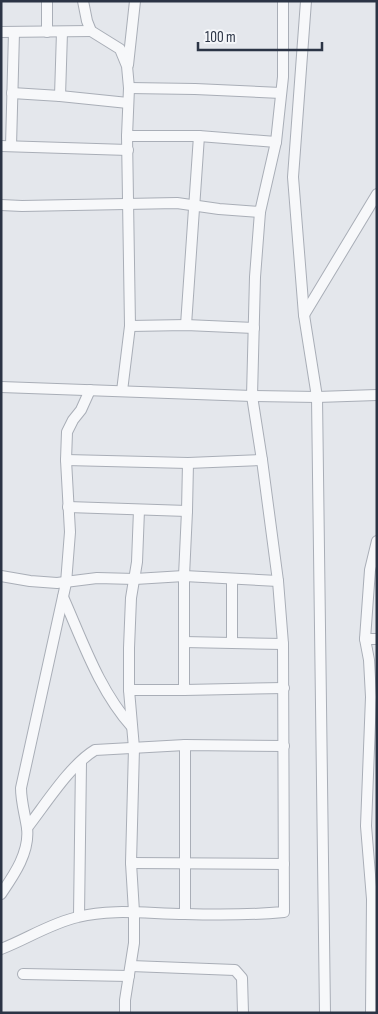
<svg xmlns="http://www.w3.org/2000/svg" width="378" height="1014" font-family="'Sofia Sans Condensed',sans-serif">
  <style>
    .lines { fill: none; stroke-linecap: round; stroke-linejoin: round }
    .minor-casing { stroke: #a9aeb7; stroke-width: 12 }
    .minor { stroke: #f7f8fa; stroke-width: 10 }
  </style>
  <rect width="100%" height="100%" fill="#e4e7ec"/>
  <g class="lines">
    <defs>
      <g id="minor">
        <polyline points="83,1 87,21 91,31 120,49 127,66 129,88 127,136 130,326 122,391"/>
        <polyline points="306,1 293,177 304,315 317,397 325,1013"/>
        <polyline points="1,32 91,31"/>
        <polyline points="47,32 47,1"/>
        <polyline points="128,65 135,1"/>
        <polyline points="129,88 195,89 281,93"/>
        <polyline points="12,93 60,96 128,103"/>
        <polyline points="60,96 62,32"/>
        <polyline points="127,136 199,136 276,142"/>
        <polyline points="1,146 128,150"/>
        <polyline points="11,146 14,32"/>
        <polyline points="1,205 22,206 177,203 219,209 260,212"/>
        <polyline points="304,315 377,194"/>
        <polyline points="186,325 199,136"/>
        <polyline points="130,326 186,325 254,328"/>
        <polyline points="1,387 252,396 317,397 377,395"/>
        <polyline points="66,460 188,463 262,460"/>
        <polyline points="68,507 187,511"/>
        <polyline points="1,576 30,581 57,583 97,578 135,579 184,576 278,581"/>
        <path d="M 63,597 C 83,642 99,690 132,727"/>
        <polyline points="365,639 377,639"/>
        <polyline points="184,642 283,644"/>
        <polyline points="232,642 232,579"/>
        <polyline points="129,690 184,690 284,688"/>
        <polyline points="184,690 184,576 187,511 188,463"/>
        <path d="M 27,828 C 45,805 70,765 95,750 L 185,745 L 284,746"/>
        <polyline points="131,863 284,864"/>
        <path d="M 1,894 C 14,875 30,852 27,828 C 25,814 21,802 21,788 L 66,583 L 70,532 L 66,460 L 67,432 L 73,420 L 81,410 L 90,390"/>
        <polyline points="185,914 185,745"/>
        <polyline points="79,916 81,762"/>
        <path d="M 1,949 C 27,939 51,923 78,917 C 113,908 150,914 185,914 C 218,915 251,915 284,912 L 283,644 L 278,581 L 262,460 L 252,396 L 255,277 L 260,212 L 276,142 L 279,114 L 283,77 L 283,1"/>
        <polyline points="131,966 235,970 242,978 243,1013"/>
        <polyline points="23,974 129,976"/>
        <polyline points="125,1013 125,1000 134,943 134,912 131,863 134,748 129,690 129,648 131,598 137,562 139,510"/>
        <polyline points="371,1013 372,899 366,826 371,697 369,660 365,639 370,570 377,541"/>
      </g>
    </defs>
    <!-- minor casing -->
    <use href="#minor" class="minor-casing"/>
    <!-- minor -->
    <use href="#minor" class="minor"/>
  </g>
  <!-- border -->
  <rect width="378" height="1014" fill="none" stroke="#2b3445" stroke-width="5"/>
  <!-- scale -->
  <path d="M198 42v8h124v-8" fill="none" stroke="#2b3445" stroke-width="2.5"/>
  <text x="205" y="42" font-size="15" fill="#2b3445" stroke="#f4f6f9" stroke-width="4" paint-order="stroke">100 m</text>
</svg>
